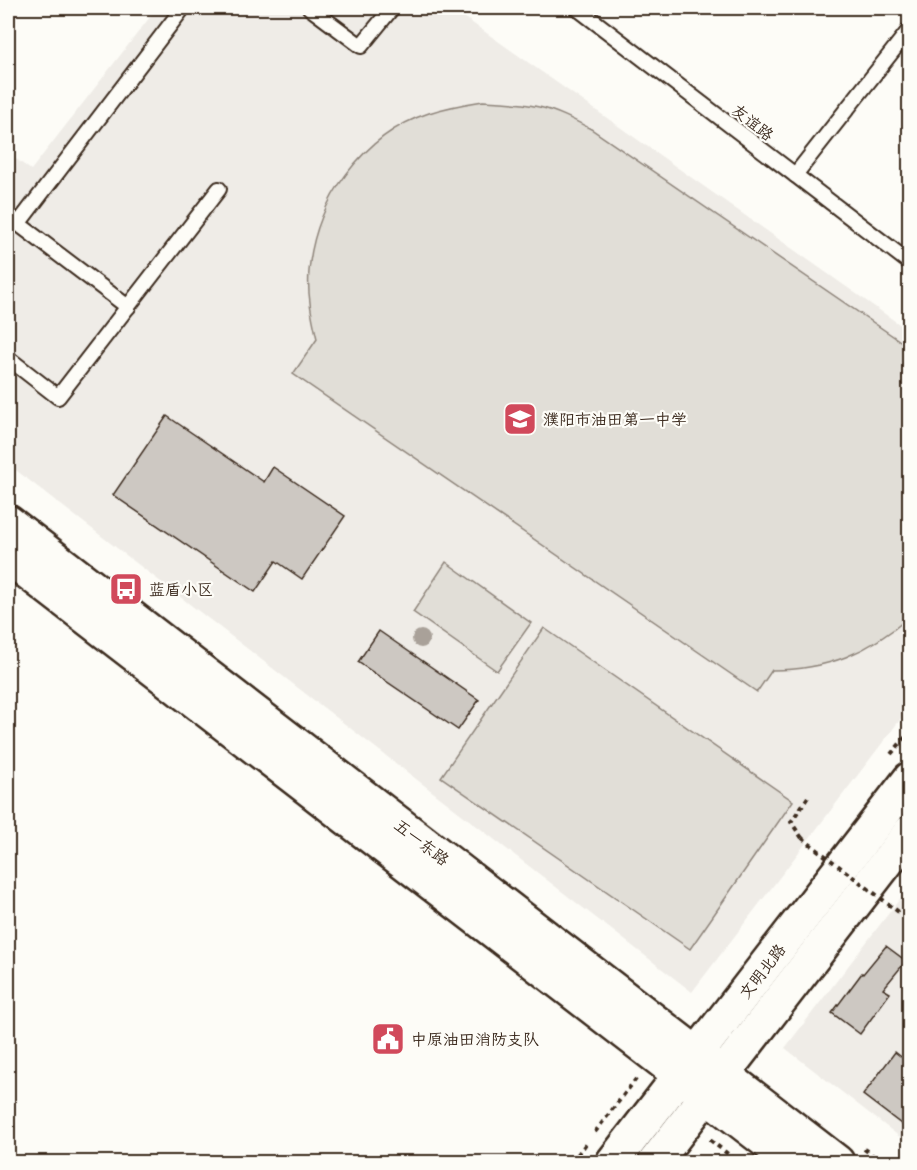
<svg xmlns="http://www.w3.org/2000/svg" width="917" height="1170" font-family="Delius,'LXGW WenKai TC',sans-serif">
  <style>
    .built { fill: #efece7 }
    .green { fill: #e1ded7; stroke: #8e847a; stroke-width: 1.5 }
    .building { fill: #cdc8c2; stroke: #3b2a1e; stroke-width: 1.5 }
    .lines { fill: none; stroke-linecap: round; stroke-linejoin: round }
    .service-casing { stroke: #3b2a1e; stroke-width: 18 }
    .tertiary-casing { stroke: #3b2a1e; stroke-width: 38 }
    .path { stroke: #3b2a1e; stroke-width: 4; stroke-dasharray: 4.5 4.5; stroke-linecap: butt }
    .service { stroke: #fdfcf7; stroke-width: 14 }
    .tertiary { stroke: #fdfcf7; stroke-width: 33 }
    .path-bridge { stroke: #3b2a1e; stroke-width: 4; stroke-dasharray: 4.5 4.5; stroke-linecap: butt }
    .tree { fill: #a9a199 }
    .labels { text-anchor: middle; dominant-baseline: central; stroke-width: 4.5; stroke-linejoin: round; paint-order: stroke }
    .street-label { font-size: 16px; fill: #3b2a1e; stroke: #fdfcf7 }
    .poi-label { font-size: 16px; fill: #3b2a1e; stroke: #fdfcf7; text-anchor: start }
  </style>
  <rect width="100%" height="100%" fill="#fdfcf7"/>
  <filter id="ink" filterUnits="userSpaceOnUse"><feTurbulence type="fractalNoise" baseFrequency=".0167" numOctaves="2"/><feDisplacementMap in="SourceGraphic" scale="12" xChannelSelector="R" yChannelSelector="G"/><feConvolveMatrix kernelMatrix="1 2 1 2 8 2 1 2 1" color-interpolation-filters="sRGB"/></filter>
  <g filter="url(#ink)">
    <!-- built -->
    <g class="built">
      <polygon points="157,8 451,8 909,331 909,708 692,992 8,464 8,153 31,170"/>
      <polygon points="909,887 909,1144 785,1048"/>
    </g>
    <!-- green -->
    <g class="green">
      <path d="M 483,101 C 501,102 520,102 539,107 C 557,111 574,120 591,129 L 906,345 L 909,349 L 909,617 C 868,653 827,670 772,670 L 757,692 L 293,374 L 317,339 C 312,317 307,295 309,271 C 315,202 362,135 429,113 C 447,107 464,104 483,101 Z"/>
      <polygon points="446,562 531,623 497,671 413,612"/>
      <polygon points="544,628 793,801 690,949 441,777"/>
    </g>
    <!-- building -->
    <g class="building">
      <polygon points="167,416 264,482 273,467 345,516 302,579 276,561 255,592 113,495"/>
      <polygon points="379,631 479,700 458,730 358,662"/>
      <polygon points="886,946 906,961 883,989 890,993 860,1034 832,1013 862,973 863,974"/>
      <polygon points="895,1052 909,1063 909,1130 863,1095"/>
    </g>
    <g class="lines">
      <defs>
        <g id="service">
          <polyline points="310,8 361,46 392,8"/>
          <polyline points="577,8 910,263"/>
          <polyline points="795,175 910,29"/>
          <polyline points="8,216 128,307"/>
          <polyline points="18,224 183,8"/>
          <polyline points="8,358 58,397 219,189"/>
        </g>
        <g id="tertiary">
          <polyline points="8,522 837,1162"/>
          <polyline points="8,557 793,1162"/>
          <polyline points="613,1162 910,779"/>
          <polyline points="655,1162 910,832"/>
        </g>
      </defs>
      <!-- service casing -->
      <use href="#service" class="service-casing"/>
      <!-- tertiary casing -->
      <use href="#tertiary" class="tertiary-casing"/>
      <!-- path -->
      <g class="path">
        <polyline points="891,754 910,732"/>
        <polyline points="802,838 791,822 810,794"/>
        <polyline points="904,916 910,919"/>
        <polyline points="595,1132 636,1079"/>
        <polyline points="710,1140 738,1162"/>
        <polyline points="864,1149 882,1162"/>
        <polyline points="572,1162 588,1141"/>
      </g>
      <!-- service -->
      <use href="#service" class="service"/>
      <!-- tertiary -->
      <use href="#tertiary" class="tertiary"/>
      <!-- path-bridge -->
      <polyline class="path-bridge" points="802,838 904,916"/>
    </g>
    <!-- trees -->
    <circle class="tree" cx="421" cy="639" r="9"/>
  </g>
  <!-- icons -->
  <defs>
    <symbol id="school-square" viewBox="-11 -11 22 22"><rect x="-9" y="-9" width="18" height="18" rx="4" fill="#d1495b" stroke="#fdfcf7"/><path d="M0-5L7-2L0 1L-7-2ZM-4 1L0 2.5L4 1V4Q0 6-4 4Z" fill="#fff"/></symbol>
    <symbol id="bus-square" viewBox="-11 -11 22 22"><rect x="-9" y="-9" width="18" height="18" rx="4" fill="#d1495b" stroke="#fdfcf7"/><path d="M-5-6H5V4H4V6H2V4H-2V6H-4V4H-5ZM-3.5-4V0h7V-4ZM-3.5 1.2v1.5H-2V1.2ZM2 1.2v1.5H3.5V1.2Z" fill="#fff"/></symbol>
    <symbol id="civic-square" viewBox="-11 -11 22 22"><rect x="-9" y="-9" width="18" height="18" rx="4" fill="#d1495b" stroke="#fdfcf7"/><path d="M-.6-6.5H3V-4.5H.6V-3L4-1V1h2V6H-6V1h2V-1L-.6-3ZM-1.2 2.5V6h2.4V2.5Z" fill="#fff"/></symbol>
  </defs>
  <g fill-rule="evenodd">
    <use href="#school-square" x="501" y="400" width="38" height="38"/>
    <use href="#bus-square" x="107" y="570" width="38" height="38"/>
    <use href="#civic-square" x="369" y="1020" width="38" height="38"/>
  </g>
  <g class="labels">
    <!-- street labels -->
    <g class="street-label">
      <text transform="translate(753 122) rotate(38)">友谊路</text>
      <text transform="translate(422 842) rotate(38)">五一东路</text>
      <text transform="translate(762 971) rotate(-52)">文明北路</text>
    </g>
    <!-- poi labels -->
    <g class="poi-label">
      <text x="543" y="419">濮阳市油田第一中学</text>
      <text x="149" y="589">蓝盾小区</text>
      <text x="411" y="1039">中原油田消防支队</text>
    </g>
  </g>
  <!-- margin -->
  <rect width="917" height="1170" fill="none" stroke="#fdfcf7" stroke-width="30"/>
  <rect x="15" y="15" width="887" height="1140" fill="none" stroke="#3b2a1e" stroke-width="2" filter="url(#ink)"/>
</svg>
